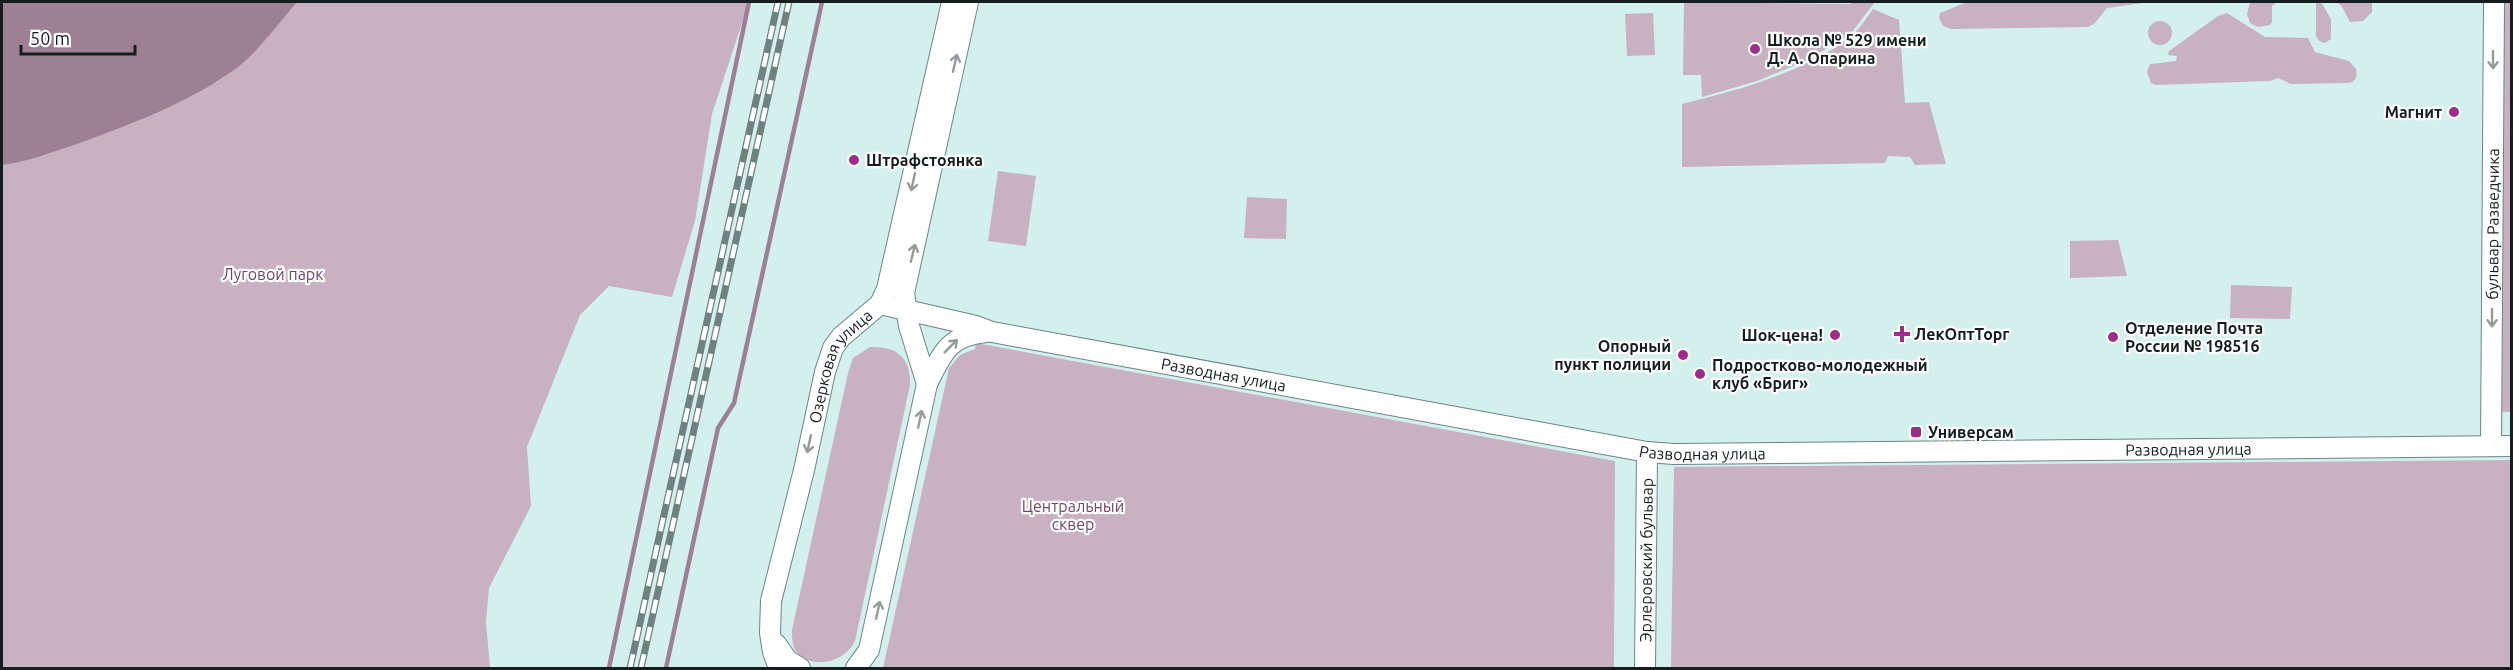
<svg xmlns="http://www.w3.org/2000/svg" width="2513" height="670" font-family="Ubuntu,sans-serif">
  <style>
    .green { fill: #c8b1c1 }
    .water { fill: #9e8095 }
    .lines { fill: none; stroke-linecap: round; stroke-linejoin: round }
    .stream { stroke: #9e8095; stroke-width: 4.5 }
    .minor-casing { stroke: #6c8584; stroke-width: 22 }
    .minor { stroke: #fff; stroke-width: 20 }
    .rail-casing { stroke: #6f8280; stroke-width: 7 }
    .rail { stroke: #fff; stroke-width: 4.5; stroke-dasharray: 14; stroke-linecap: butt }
    .oneway { stroke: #959a9a }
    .poi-dot { fill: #9f2c88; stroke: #fff; stroke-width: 2 }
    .labels { text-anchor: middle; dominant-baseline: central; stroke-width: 4.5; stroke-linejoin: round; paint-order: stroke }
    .poi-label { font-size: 16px; font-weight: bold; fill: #141e1e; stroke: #fff; text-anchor: start }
    .street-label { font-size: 16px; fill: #141e1e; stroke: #fff }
    .park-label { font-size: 16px; fill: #724667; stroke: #fff }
  </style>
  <rect width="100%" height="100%" fill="#d4f0ed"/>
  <!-- green -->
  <g class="green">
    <polygon points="2,2 749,2 712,114 695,221 672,297 609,286 580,315 527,447 531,506 489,588 486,622 490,668 2,668"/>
    <polygon points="1684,2 1850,4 1851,2 1875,2 1849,36 1805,61 1757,81 1702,97 1701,75 1683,75"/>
    <polygon points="1967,2 2150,2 2107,8 2095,23 2088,27 1951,29 1943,26 1939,18 1940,13"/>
    <polygon points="2250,2 2277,2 2272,6 2272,22 2270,25 2258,27 2250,23 2247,14"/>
    <polygon points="2316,2 2321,2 2331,19 2331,39 2325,43 2319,41 2316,36"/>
    <polygon points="2335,2 2372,2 2372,12 2363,21 2350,22 2341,5"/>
    <polygon points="2502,2 2511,2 2512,412 2499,412"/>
    <path d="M 1873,9 L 1899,20 L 1905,103 L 1929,102 L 1946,164 L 1915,165 L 1910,157 L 1888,156 L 1885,163 L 1682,167 L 1682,104 C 1737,91 1804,72 1849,38 C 1859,31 1866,18 1873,9 Z"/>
    <polygon points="1653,13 1655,55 1627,56 1625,14"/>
    <path d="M 2227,13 L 2265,37 L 2308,38 L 2315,52 L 2349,61 L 2356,69 C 2358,77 2355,83 2347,83 L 2291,84 L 2278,78 L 2270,81 L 2156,85 L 2151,83 L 2147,72 L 2150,64 L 2176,61 L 2177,56 L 2168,55 L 2169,51 L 2218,16 Z"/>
    <circle cx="2160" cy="33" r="12"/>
    <polygon points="998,171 1036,176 1026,246 988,241"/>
    <polygon points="1247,197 1287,199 1286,239 1244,238"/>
    <polygon points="2118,240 2127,276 2070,278 2070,241"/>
    <polygon points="2231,285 2292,287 2290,319 2230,318"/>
    <polygon points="976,343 1615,461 1614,668 883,668 949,368 960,355 975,349"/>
    <path d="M 870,347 C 897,346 911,358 910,385 L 855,641 C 845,662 814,670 797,653 C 792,647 792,637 792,630 L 848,373 L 853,358 Z"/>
    <polygon points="2511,460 2511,668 1671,668 1674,467"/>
  </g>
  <!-- water -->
  <path class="water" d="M 2,2 L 297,2 C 277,25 257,54 231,72 C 185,104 129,125 77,144 C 52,152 27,162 2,165 Z"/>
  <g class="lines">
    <!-- stream -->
    <g class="stream">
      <polyline points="609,668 749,2"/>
      <polyline points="666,668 718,428 734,403 822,2"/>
    </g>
    <defs>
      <g id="minor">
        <path id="s1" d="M 880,304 L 976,326 L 992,332 L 1647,452 L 1674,454 L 2512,446"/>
        <polyline points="927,384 909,326 904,293 968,2"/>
        <path id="s2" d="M 2491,446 L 2494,2"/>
        <polyline points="776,644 788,661 800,668"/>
        <path id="s3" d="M 779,668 L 773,652 L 770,633 L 771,601 L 804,470 L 825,372 L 833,348 L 841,337 L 880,304 L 887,289 L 952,2"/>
        <path d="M 856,668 L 869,650 L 927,384 C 943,352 948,336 986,332"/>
        <path id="s4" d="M 1645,668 L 1647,452"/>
      </g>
    </defs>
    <!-- minor casing -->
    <use href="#minor" class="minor-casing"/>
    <!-- minor -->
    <use href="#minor" class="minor"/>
    <defs>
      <g id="rail">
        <polyline points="630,668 778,2"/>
        <polyline points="641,668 789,2"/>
      </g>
    </defs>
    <!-- rail casing -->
    <use href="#rail" class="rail-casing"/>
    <!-- rail -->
    <use href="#rail" class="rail"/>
  </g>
  <!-- one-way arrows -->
  <defs><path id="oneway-shaft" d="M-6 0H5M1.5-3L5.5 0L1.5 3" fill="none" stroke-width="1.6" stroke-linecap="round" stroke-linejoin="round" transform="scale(1.5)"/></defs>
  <g class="oneway">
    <use href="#oneway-shaft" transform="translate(2493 60) rotate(90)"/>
    <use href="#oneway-shaft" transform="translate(955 63) rotate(-77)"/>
    <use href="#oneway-shaft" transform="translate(913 182) rotate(102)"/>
    <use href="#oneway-shaft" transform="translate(913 253) rotate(-76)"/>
    <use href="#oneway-shaft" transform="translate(2492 318) rotate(90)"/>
    <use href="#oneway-shaft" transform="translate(951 346) rotate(-45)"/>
    <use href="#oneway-shaft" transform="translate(920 419) rotate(-78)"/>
    <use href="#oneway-shaft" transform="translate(809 444) rotate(102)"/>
    <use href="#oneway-shaft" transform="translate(878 610) rotate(-78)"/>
  </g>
  <!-- markers -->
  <g class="poi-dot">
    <circle cx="1755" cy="49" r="6"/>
    <circle cx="2454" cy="112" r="6"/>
    <circle cx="854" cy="160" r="6"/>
    <path d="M1899 325h6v6h6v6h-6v6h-6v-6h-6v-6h6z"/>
    <circle cx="1835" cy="335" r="6"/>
    <circle cx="2113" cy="337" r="6"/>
    <circle cx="1683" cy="355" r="6"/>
    <circle cx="1700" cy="374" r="6"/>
    <rect x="1910" y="426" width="12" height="12" rx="3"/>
  </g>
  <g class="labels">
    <!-- poi labels -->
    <g class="poi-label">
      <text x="1767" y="40">Школа № 529 имени<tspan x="1767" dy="18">Д. А. Опарина</tspan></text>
      <text x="2442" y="112" text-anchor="end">Магнит</text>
      <text x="866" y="160">Штрафстоянка</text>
      <text x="2125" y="328">Отделение Почта<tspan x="2125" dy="18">России № 198516</tspan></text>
      <text x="1914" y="334">ЛекОптТорг</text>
      <text x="1823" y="335" text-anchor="end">Шок-цена!</text>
      <text x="1671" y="346" text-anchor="end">Опорный<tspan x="1671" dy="18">пункт полиции</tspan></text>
      <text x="1712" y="365">Подростково-молодежный<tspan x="1712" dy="18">клуб «Бриг»</tspan></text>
      <text x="1928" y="432">Универсам</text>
    </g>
    <!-- street labels -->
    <g class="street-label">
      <text stroke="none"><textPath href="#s2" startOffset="222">бульвар Разведчика</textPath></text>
      <text stroke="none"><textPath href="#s3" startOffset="316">Озерковая улица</textPath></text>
      <text stroke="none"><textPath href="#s1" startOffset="351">Разводная улица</textPath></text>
      <text stroke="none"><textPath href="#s1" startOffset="1323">Разводная улица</textPath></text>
      <text stroke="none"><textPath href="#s1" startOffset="837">Разводная улица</textPath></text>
      <text stroke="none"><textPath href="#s4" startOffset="108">Эрлеровский бульвар</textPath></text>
    </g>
    <!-- park labels -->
    <g class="park-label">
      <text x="273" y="274">Луговой парк</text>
      <text x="1073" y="506">Центральный<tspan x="1073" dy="18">сквер</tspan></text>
    </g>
  </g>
  <!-- border -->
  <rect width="2513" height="670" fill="none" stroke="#141e1e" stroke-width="6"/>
  <!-- scale -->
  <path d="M21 45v9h114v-9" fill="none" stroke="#141e1e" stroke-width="3"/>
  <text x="30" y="45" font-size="18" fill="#141e1e" stroke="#ffffff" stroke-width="4.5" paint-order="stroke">50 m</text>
</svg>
